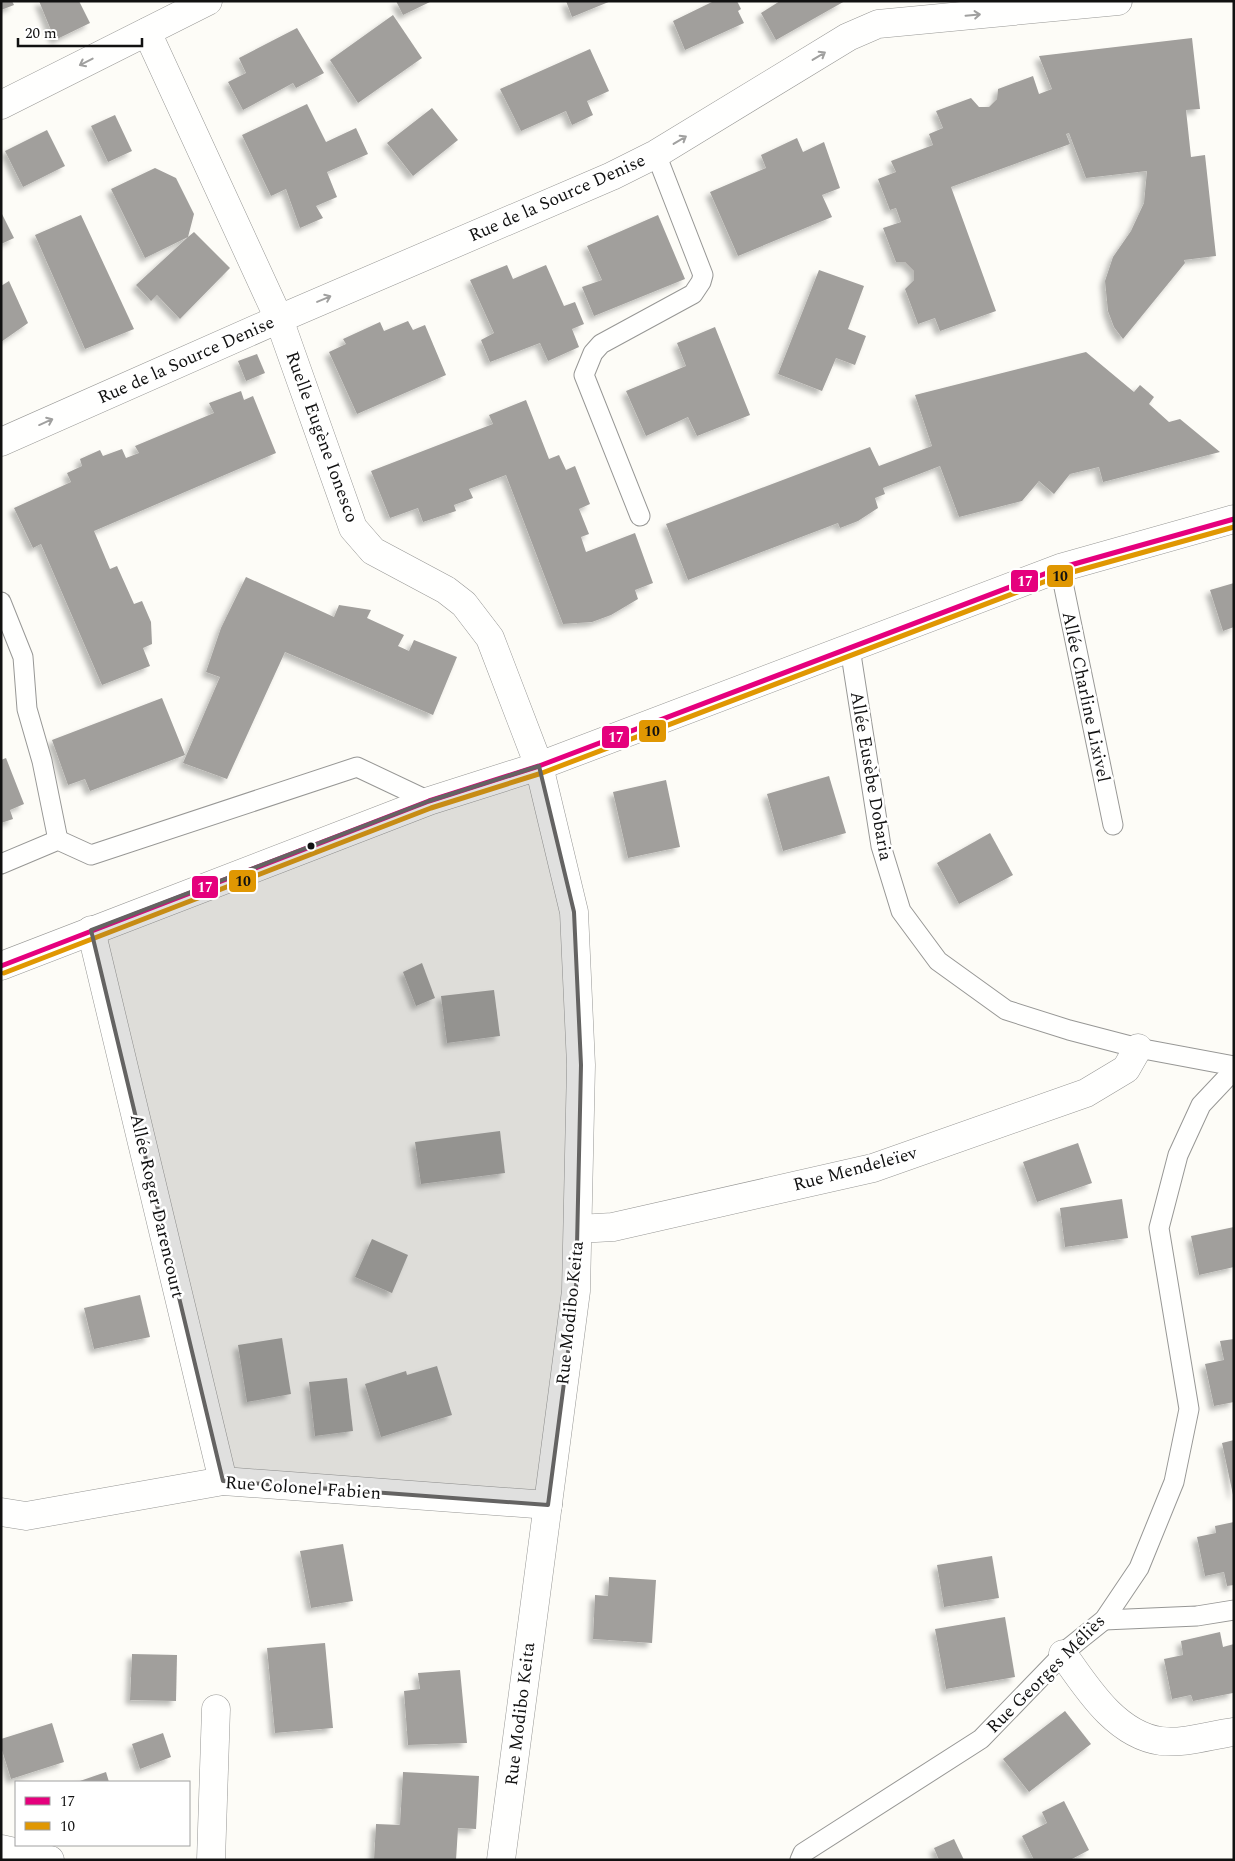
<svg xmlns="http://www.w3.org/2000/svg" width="1235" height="1861" font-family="Spectral,serif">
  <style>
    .building { fill: #a19f9c; filter: url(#shadow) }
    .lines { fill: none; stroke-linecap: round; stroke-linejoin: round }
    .service-casing { stroke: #979795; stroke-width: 21 }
    .minor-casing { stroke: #979795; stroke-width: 29 }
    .tertiary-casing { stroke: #979795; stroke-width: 29 }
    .service { stroke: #fffffe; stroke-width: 19 }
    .minor { stroke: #fffffe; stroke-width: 28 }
    .tertiary { stroke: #fffffe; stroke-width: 28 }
    .bus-1-casing { stroke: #fff; stroke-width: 9 }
    .bus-2-casing { stroke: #fff; stroke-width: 9 }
    .bus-1 { stroke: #e5007d; stroke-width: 5 }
    .bus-2 { stroke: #e09702; stroke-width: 5 }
    .oneway { stroke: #a0a09f }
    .marked { fill: #646362; fill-opacity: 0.2; stroke: #646362; stroke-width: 4; stroke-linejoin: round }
    .bus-dot { fill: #111; stroke: #fff; stroke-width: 2 }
    .labels { text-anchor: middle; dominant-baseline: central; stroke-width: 5; stroke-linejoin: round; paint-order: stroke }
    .street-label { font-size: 18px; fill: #111; stroke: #fff }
    .line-badge { stroke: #fff; stroke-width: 2 }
    .badge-label { font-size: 14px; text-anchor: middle; font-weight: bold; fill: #fff }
    .pale-badge-label { font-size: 14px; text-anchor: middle; font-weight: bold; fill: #111 }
  </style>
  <defs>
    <filter id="shadow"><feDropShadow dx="-4.5" dy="4.5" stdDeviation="2.5" flood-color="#0004"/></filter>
  </defs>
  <rect width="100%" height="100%" fill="#fdfcf7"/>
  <!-- building -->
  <g class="building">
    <polygon points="1,1 12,1 14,5 1,10"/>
    <polygon points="39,1 79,1 90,23 55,40"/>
    <polygon points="396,1 432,1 403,15"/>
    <polygon points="566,1 611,1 572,17"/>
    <polygon points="714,1 737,1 741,9 738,11 744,23 685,50 673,21"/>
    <polygon points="780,1 845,1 776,40 761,13"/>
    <polygon points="393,15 422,58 358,103 330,60"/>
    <polygon points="297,28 324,73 296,88 293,83 243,110 228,82 246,73 239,58"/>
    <polygon points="1192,38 1200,109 1186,110 1191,157 1205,155 1216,256 1184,260 1185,263 1123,339 1114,327 1108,311 1105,281 1113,257 1131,231 1144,203 1147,171 1086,178 1069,133 1066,134 1070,144 951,187 996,311 940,331 935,318 918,324 905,289 914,280 914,271 905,262 896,262 883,228 901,222 896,208 890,210 878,179 896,172 891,161 933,145 929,134 943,128 936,111 971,98 979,107 989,107 997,99 998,89 1033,76 1039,94 1052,89 1039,56"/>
    <polygon points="590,49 609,91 587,101 593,115 572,125 566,111 521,131 500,89"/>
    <polygon points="307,104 326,142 356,128 368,154 327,172 337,197 316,206 323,218 300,228 286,189 271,196 242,135"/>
    <polygon points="432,108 458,140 413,176 387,143"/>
    <polygon points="115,115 132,151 108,162 91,126"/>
    <polygon points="47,130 65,166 23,187 5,151"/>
    <polygon points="797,138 803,152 824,142 840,188 822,195 832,217 738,256 710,192 766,168 761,155"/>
    <polygon points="155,168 176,178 194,214 188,237 194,232 230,268 180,319 157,295 151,301 136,285 188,237 145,258 111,189"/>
    <polygon points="1,212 14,238 1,244"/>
    <polygon points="81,215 134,329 85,349 35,235"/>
    <polygon points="658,215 685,279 594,316 582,287 602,280 587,246"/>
    <polygon points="507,265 513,279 546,265 564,306 575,302 584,324 572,329 579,347 548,361 540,343 490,362 481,340 494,333 470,280"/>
    <polygon points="819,270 864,286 848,329 866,336 855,365 836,358 822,391 778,374"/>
    <polygon points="9,281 28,323 1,342 1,286"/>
    <polygon points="408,321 413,330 425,325 446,375 357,414 329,352 346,344 343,339 380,322 384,331"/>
    <polygon points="715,327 750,415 697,436 688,417 646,436 626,391 686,366 677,343"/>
    <polygon points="1086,352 1134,392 1140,385 1154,397 1149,404 1169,422 1180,419 1220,452 1103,482 1099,467 1070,474 1054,494 1039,481 1022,501 959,517 940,466 883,488 885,494 875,498 878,508 858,521 840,528 838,523 688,580 666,524 870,447 879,466 932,446 915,395"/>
    <polygon points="257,354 265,373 246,381 238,361"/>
    <polygon points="241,391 244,400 253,396 276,453 94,531 110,569 117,566 134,604 142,601 151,622 152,644 143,648 150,666 102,685 41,544 33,548 14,508 71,482 67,473 82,466 80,459 100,450 103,456 122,449 126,458 139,453 135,446 214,413 209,403"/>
    <polygon points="526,400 549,459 559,455 566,470 575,466 590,504 579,509 589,534 581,537 586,552 635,533 653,583 635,590 638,599 611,615 592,622 563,624 506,475 469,489 473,498 454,505 456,511 423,522 418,508 390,518 371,471 493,424 489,415"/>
    <polygon points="246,577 334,617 339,605 371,610 367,618 404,635 398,646 409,651 414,640 457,657 433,715 285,652 227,779 183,763 220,677 206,672 221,628"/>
    <polygon points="1234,583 1234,627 1223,631 1210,590"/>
    <polygon points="162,698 185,755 90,791 85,779 68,785 52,740"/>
    <polygon points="6,758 24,804 10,810 13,819 1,823 1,760"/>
    <polygon points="829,776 846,833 783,851 767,794"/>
    <polygon points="666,780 680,847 628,858 613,792"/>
    <polygon points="990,833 1013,875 959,904 937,863"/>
    <polygon points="422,963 435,998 416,1006 403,972"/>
    <polygon points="494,990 500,1036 447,1043 441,996"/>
    <polygon points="500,1131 505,1173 421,1184 415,1142"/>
    <polygon points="1078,1143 1092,1183 1037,1202 1023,1162"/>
    <polygon points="1122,1199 1128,1238 1065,1247 1060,1208"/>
    <polygon points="1234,1227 1234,1267 1199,1275 1191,1236"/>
    <polygon points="372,1239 408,1255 392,1293 355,1277"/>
    <polygon points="140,1295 150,1337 94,1349 84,1308"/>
    <polygon points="282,1338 291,1394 247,1402 238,1345"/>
    <polygon points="1234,1339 1234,1402 1214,1406 1205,1364 1224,1360 1220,1341"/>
    <polygon points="437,1366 452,1415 381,1437 365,1384 406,1371 407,1375"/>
    <polygon points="347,1378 353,1431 315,1436 309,1382"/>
    <polygon points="1234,1440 1234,1495 1233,1495 1222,1443"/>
    <polygon points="1234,1522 1234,1585 1227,1586 1224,1572 1205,1576 1197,1537 1216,1533 1215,1526"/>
    <polygon points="343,1544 353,1601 311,1608 300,1551"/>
    <polygon points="992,1556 999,1598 944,1607 937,1565"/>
    <polygon points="609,1577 656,1580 652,1643 593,1639 595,1595 608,1596"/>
    <polygon points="1005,1617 1015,1677 946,1689 935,1629"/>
    <polygon points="1220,1632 1223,1647 1234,1644 1233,1693 1193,1701 1191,1695 1172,1699 1164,1659 1183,1655 1181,1641"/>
    <polygon points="325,1643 333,1728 275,1733 267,1648"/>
    <polygon points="132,1654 177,1655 176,1701 130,1700"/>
    <polygon points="460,1670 467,1743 408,1745 404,1691 420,1689 418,1673"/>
    <polygon points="1065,1711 1091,1744 1029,1792 1003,1759"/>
    <polygon points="52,1723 64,1762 11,1779 1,1747 1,1739"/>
    <polygon points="163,1733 171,1757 140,1769 132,1744"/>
    <polygon points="106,1772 109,1782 77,1782"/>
    <polygon points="403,1772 479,1776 476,1829 458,1828 456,1860 374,1860 376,1824 400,1825"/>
    <polygon points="1064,1801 1089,1850 1070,1860 1034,1860 1022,1836 1047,1823 1042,1812"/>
    <polygon points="954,1839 964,1860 939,1860 934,1848"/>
  </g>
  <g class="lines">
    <defs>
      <g id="service">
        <polyline points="640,516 584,375 593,353 601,344 693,294 701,282 703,275 656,154"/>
        <polyline points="1060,568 1113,825"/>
        <polyline points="1,602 23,657 27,709 42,761 58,840"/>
        <polyline points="850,648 881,846 901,911 938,961 1006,1010 1069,1030 1138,1048 1234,1066"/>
        <polyline points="1,864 58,840 91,855 357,767 429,801"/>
        <polyline points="1104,1620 1197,1616 1234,1610"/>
        <polyline points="800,1860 803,1853 981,1739 1069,1648 1104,1620 1139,1568 1174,1482 1189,1409 1159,1228 1178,1155 1201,1105 1234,1070"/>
      </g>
      <g id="minor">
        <polyline points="147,32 279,319 353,528 373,551 446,590 464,604 490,638 539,766 574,912 581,1065 576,1291 501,1860"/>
        <polyline points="1,105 208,1"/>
        <polyline points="1,442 279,319 612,176 656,154 848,37 878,24 1118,1"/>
        <polyline points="91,930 223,1481"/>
        <polyline points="578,1229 613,1227 873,1168 1086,1093 1126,1069 1138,1048"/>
        <polyline points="1,1512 26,1516 223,1481 548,1505"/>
        <path d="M 1063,1654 C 1087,1688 1116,1735 1161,1741 C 1184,1744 1211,1735 1234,1732"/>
        <polyline points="211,1860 216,1709"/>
      </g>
      <g id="tertiary">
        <polyline points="1,966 429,801 539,766 1060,568 1234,519"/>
        <polyline points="1,1849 50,1860"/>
      </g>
    </defs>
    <!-- service casing -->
    <use href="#service" class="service-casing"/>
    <!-- minor casing -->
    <use href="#minor" class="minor-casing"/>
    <!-- tertiary casing -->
    <use href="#tertiary" class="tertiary-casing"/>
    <!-- service -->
    <use href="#service" class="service"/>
    <!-- minor -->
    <use href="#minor" class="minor"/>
    <!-- tertiary -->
    <use href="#tertiary" class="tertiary"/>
    <defs>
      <polyline id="bus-1" points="1,966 429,801 539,766 1060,568 1234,519"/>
      <polyline id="bus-2" points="4,973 431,808 542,773 1062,575 1234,527"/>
    </defs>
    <!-- bus-1 casing -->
    <use href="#bus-1" class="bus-1-casing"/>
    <!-- bus-2 casing -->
    <use href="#bus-2" class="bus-2-casing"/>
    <!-- bus-1 -->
    <use href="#bus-1" class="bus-1"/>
    <!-- bus-2 -->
    <use href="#bus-2" class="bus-2"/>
  </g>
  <!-- one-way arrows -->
  <defs><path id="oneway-shaft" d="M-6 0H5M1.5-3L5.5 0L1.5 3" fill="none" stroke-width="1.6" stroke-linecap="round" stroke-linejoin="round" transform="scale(1.25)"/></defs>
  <g class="oneway">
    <use href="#oneway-shaft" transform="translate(973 15) rotate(-5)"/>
    <use href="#oneway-shaft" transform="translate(819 56) rotate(-31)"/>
    <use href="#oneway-shaft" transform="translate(86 62) rotate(153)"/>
    <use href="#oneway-shaft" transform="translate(680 140) rotate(-31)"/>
    <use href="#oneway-shaft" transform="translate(324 299) rotate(-23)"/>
    <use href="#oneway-shaft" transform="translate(46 422) rotate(-24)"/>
  </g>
  <!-- marked area -->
  <path class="marked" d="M 539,766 L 574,912 L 581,1065 L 576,1291 L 548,1505 L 223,1481 L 91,930 L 429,801 Z"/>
  <!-- markers -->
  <circle class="bus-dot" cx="311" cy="846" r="4.5"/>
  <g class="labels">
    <!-- street labels -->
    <g class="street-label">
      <text transform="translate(557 198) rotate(-24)">Rue de la Source Denise</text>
      <text transform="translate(186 360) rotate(-24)">Rue de la Source Denise</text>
      <text transform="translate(322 437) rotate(70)">Ruelle Eugène Ionesco</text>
      <text transform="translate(1086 697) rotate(78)">Allée Charline Lixivel</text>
      <text transform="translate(871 776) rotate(80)">Allée Eusèbe Dobaria</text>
      <text transform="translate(855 1169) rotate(-15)">Rue Mendeleïev</text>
      <text transform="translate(157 1206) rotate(77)">Allée Roger Darencourt</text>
      <text transform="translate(570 1313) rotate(-84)">Rue Modibo Keita</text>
      <text transform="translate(303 1488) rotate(4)">Rue Colonel Fabien</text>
      <text transform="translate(1046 1674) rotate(-45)">Rue Georges Méliès</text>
      <text transform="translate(520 1714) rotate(-83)">Rue Modibo Keita</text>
    </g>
  </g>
  <g class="line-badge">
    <rect x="1046" y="564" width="28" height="24" rx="5" fill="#e09702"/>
    <rect x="1010" y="569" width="29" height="24" rx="5" fill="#e5007d"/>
    <rect x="638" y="719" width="29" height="24" rx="5" fill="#e09702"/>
    <rect x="601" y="725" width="29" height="24" rx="5" fill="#e5007d"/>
    <rect x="228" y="869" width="29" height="24" rx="5" fill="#e09702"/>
    <rect x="191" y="875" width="28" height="24" rx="5" fill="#e5007d"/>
  </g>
  <g class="badge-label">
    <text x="1025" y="586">17</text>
    <text x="616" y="742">17</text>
    <text x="205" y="892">17</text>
  </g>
  <g class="pale-badge-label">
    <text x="1060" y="581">10</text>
    <text x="652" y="736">10</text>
    <text x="243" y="886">10</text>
  </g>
  <!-- border -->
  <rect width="1235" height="1861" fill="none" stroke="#111111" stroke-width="5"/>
  <!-- legend -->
  <rect x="15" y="1781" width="175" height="65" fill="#ffffff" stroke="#a0a0a0"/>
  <rect x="25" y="1797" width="25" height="8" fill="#e5007d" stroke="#a0a0a0"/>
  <text x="60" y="1806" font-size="15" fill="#111111">17</text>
  <rect x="25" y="1822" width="25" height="8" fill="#e09702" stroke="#a0a0a0"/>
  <text x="60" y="1831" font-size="15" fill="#111111">10</text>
  <!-- scale -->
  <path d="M18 38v8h124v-8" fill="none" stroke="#111111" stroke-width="2.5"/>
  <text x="25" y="38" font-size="15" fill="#111111" stroke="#ffffff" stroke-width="4" paint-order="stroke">20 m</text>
</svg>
